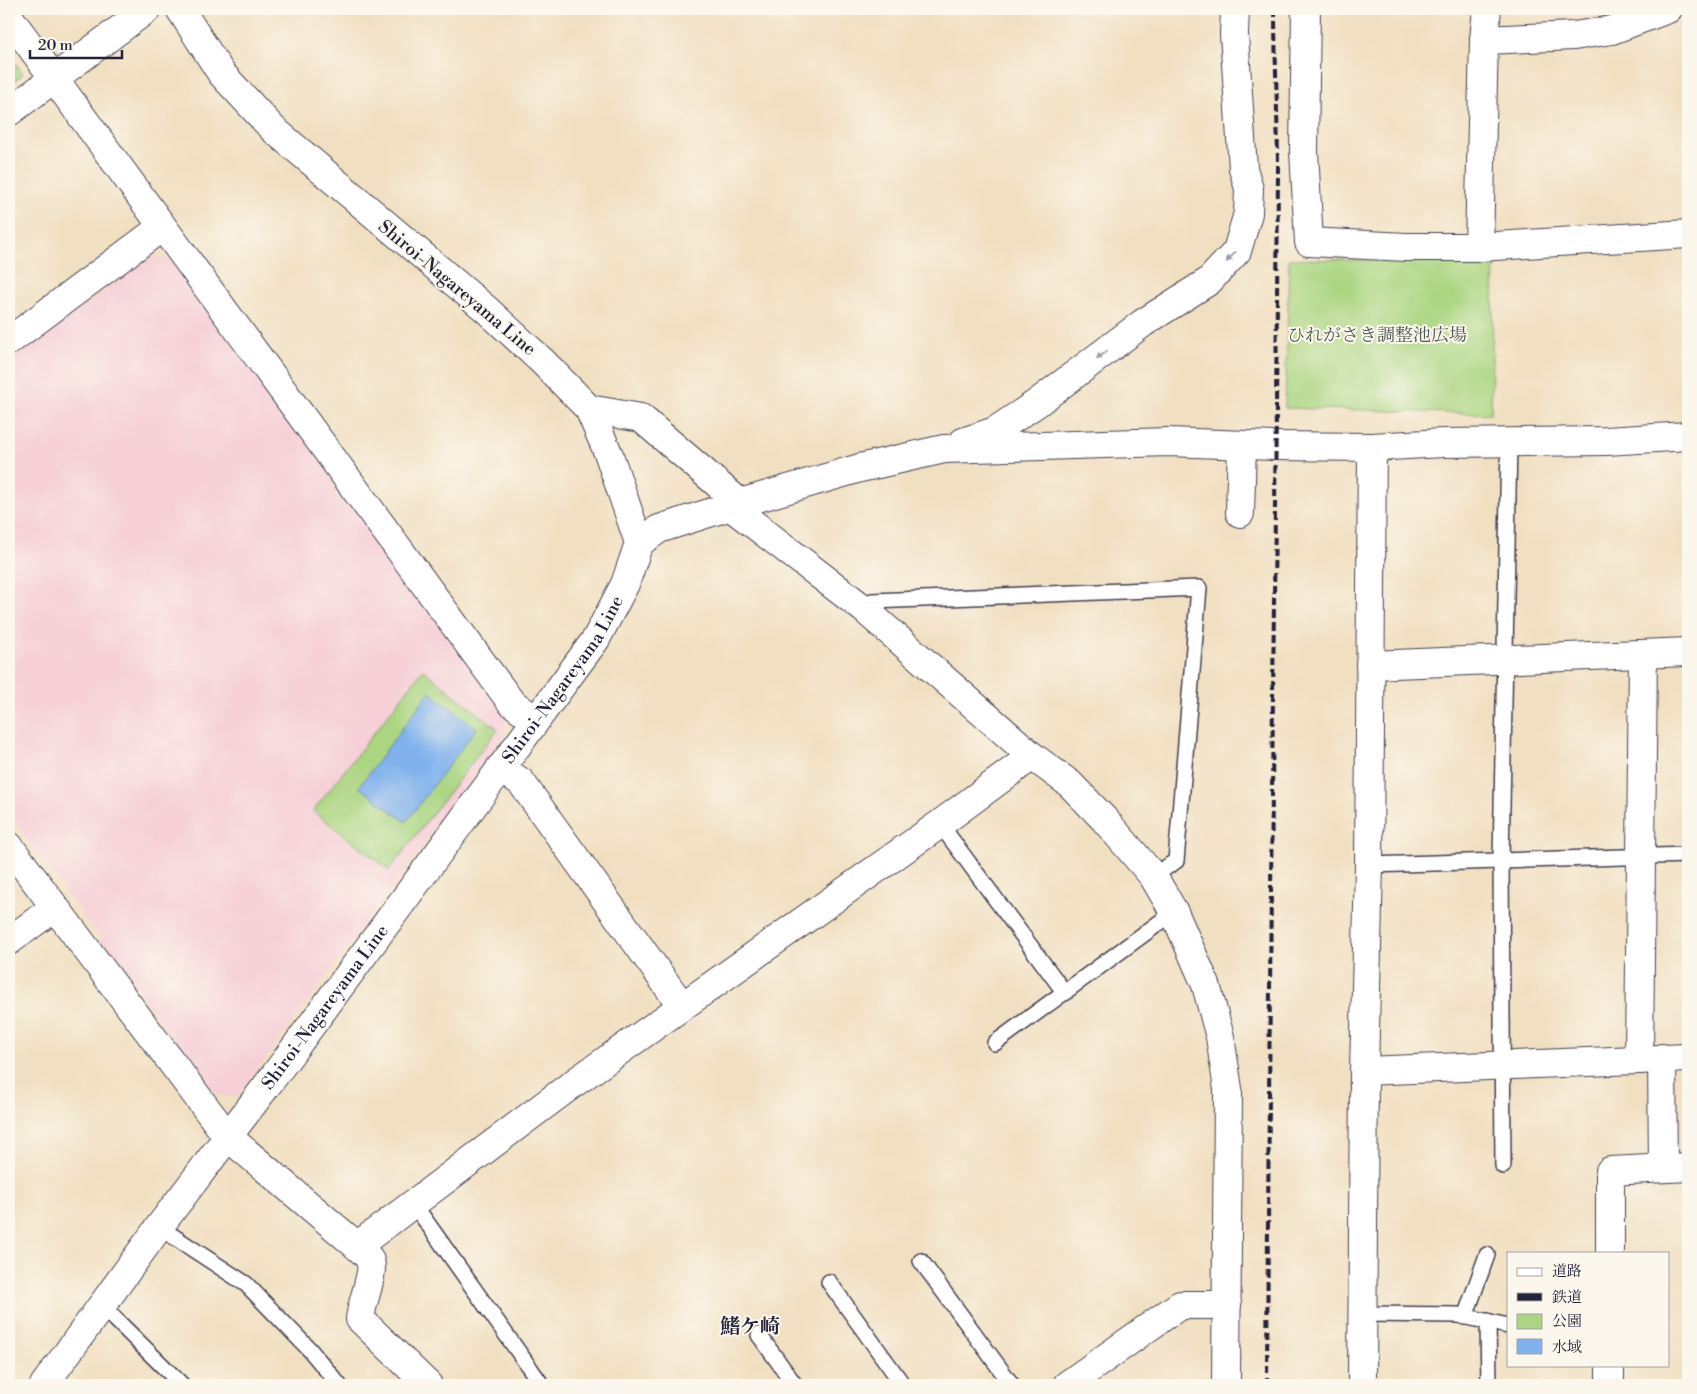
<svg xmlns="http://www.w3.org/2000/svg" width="1697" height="1394" font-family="'Libre Bodoni','Noto Serif JP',serif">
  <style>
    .built { fill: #f6cfd7 }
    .green { fill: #abd581; stroke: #667c5e }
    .water { fill: #81b2ed; stroke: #526a94 }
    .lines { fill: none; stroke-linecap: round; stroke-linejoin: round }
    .service-casing { stroke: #413e4f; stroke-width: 18 }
    .minor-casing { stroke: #413e4f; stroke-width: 30 }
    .tertiary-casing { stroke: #413e4f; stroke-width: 30 }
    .secondary-casing { stroke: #413e4f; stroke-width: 30 }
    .service { stroke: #fff; stroke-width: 15 }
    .minor { stroke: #fff; stroke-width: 28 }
    .tertiary { stroke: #fff; stroke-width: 28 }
    .secondary { stroke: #fff; stroke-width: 28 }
    .rail { stroke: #22223b; stroke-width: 4; stroke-dasharray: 8 4; stroke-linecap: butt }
    .oneway { fill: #9c9ca7 }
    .labels { text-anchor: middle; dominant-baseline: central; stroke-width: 4; stroke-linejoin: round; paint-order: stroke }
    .street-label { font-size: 18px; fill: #22223b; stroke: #fbf7ec }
    .park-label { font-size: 18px; fill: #4b5850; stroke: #fbf7ec }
    .quarter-label { font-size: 20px; font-weight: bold; fill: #22223b; stroke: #fbf7ec }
  </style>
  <rect width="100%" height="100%" fill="#fbf7ec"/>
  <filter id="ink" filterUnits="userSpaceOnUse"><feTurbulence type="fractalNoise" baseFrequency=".02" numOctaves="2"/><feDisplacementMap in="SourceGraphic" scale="10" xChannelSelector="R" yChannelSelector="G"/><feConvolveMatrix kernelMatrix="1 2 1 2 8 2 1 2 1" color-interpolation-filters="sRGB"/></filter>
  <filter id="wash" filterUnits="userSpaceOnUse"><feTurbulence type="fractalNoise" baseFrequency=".0096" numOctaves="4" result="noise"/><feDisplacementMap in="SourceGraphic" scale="20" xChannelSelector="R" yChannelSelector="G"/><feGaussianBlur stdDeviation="1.12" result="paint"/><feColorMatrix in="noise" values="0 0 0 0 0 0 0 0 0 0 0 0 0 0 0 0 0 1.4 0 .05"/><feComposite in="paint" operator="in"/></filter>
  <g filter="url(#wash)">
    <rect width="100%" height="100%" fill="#f1dfc1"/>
    <!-- built -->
    <polygon class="built" points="151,256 172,259 506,715 505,736 237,1097 213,1094 9,815 9,361"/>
    <!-- green -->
    <g class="green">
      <polygon points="9,54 23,74 9,85"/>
      <polygon points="1289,259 1494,262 1491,414 1285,408"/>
      <polygon points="423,670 498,729 389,870 313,811"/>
    </g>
    <!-- water -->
    <polygon class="water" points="429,692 477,728 406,822 359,787"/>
  </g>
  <g filter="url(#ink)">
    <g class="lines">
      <defs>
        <g id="service">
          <polyline points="864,609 872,601 1199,588 1176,861 1153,876"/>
          <polyline points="940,824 1065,993"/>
          <polyline points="1369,865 1688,855"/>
          <polyline points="995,1043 1174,912"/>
          <polyline points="1503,1166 1501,860 1509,442"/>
          <polyline points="413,1203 539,1381"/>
          <polyline points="159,1227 246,1284 310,1350 339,1385"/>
          <polyline points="921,1261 1012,1385"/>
          <polyline points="829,1282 903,1385"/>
          <polyline points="103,1307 182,1385"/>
          <polyline points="1362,1314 1458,1315 1508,1326"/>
          <polyline points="1465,1317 1487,1255"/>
          <polyline points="1488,1321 1489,1385"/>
          <polyline points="759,1335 795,1385"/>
        </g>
        <g id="minor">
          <polyline points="1306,9 1304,151 1309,242 1406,247 1479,247 1484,40 1487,9"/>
          <polyline points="9,17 511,702 535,720"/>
          <polyline points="1484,40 1574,36 1612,30 1668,9"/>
          <polyline points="9,112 147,9"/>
          <polyline points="1479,247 1688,234"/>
          <polyline points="9,341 162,227"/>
          <polyline points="589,409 641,418 740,503"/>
          <polyline points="963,442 995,431 1037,403 1143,323 1209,281 1237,251 1248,213 1249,189 1243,168 1234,34 1235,9"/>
          <polyline points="730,506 864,609 1032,756 1070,784 1104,819 1153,876 1174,912 1206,985 1220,1037 1228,1089 1226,1385"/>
          <polyline points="1240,513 1242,445"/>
          <polyline points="639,543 659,529 740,503 860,468 944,449 1168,442 1274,446"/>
          <polyline points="1370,665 1688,652"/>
          <polyline points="500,768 521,782 682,1006"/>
          <path d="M 9,846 L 227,1136 L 357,1246 C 361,1250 369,1256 370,1261 C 375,1272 361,1304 360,1319 L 428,1385"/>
          <polyline points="9,941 54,908"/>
          <polyline points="1662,1058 1663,1168"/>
          <polyline points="1639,1060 1643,654"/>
          <polyline points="1364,1071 1688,1058"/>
          <polyline points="357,1246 574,1083 940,824 1032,756"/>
          <polyline points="1610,1253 1610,1171 1688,1167"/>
          <polyline points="1610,1365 1610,1385"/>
          <polyline points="1067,1385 1180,1305 1227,1305"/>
          <polyline points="1362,1385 1364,1071 1369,865 1372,447"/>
        </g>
        <polyline id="tertiary" points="1274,446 1372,447 1443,443 1606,441 1688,436"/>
        <g id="secondary">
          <path id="s1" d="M 44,1385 L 159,1227 L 274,1076 L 596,639 L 625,584 L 639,543 L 609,455 L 589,409 L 543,362 L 487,310 L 273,129 L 221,73 L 180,9"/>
        </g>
      </defs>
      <!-- service casing -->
      <use href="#service" class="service-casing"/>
      <!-- minor casing -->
      <use href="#minor" class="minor-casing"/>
      <!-- tertiary casing -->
      <use href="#tertiary" class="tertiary-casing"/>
      <!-- secondary casing -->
      <use href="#secondary" class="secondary-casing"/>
      <!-- service -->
      <use href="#service" class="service"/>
      <!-- minor -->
      <use href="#minor" class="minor"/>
      <!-- tertiary -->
      <use href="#tertiary" class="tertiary"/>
      <!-- secondary -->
      <use href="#secondary" class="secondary"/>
      <!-- rail -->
      <path class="rail" d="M 1267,1385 C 1269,982 1275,578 1278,175 C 1278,119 1275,64 1275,9"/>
    </g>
    <!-- one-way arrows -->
    <defs><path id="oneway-solid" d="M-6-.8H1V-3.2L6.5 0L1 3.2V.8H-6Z" transform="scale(1.25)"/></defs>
    <g class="oneway">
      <use href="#oneway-solid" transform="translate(1231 257) rotate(132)"/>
      <use href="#oneway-solid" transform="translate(1102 355) rotate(142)"/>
    </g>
  </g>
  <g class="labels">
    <!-- street labels -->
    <g class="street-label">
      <text transform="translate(457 288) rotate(40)">Shiroi-Nagareyama Line</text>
      <text stroke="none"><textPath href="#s1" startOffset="876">Shiroi-Nagareyama Line</textPath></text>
      <text stroke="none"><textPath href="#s1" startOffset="471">Shiroi-Nagareyama Line</textPath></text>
    </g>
    <!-- park labels -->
    <g class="park-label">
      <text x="1377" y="335">ひれがさき調整池広場</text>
    </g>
    <!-- quarter labels -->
    <g class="quarter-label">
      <text x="750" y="1327">鰭ケ崎</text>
    </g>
  </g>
  <!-- margin -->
  <rect width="1697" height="1394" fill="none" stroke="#fbf7ec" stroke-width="30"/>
  <!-- legend -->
  <rect x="1507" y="1252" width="162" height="115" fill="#fbf7ec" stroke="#a4a2a5"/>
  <rect x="1517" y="1268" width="25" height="8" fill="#ffffff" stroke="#a4a2a5"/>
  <text x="1552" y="1276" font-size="15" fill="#22223b">道路</text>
  <rect x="1517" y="1293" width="25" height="8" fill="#22223b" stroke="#a4a2a5"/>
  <text x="1552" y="1302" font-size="15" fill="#22223b">鉄道</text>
  <rect x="1517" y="1314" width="25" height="15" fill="#abd581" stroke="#a4a2a5"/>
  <text x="1552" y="1326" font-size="15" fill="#22223b">公園</text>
  <rect x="1517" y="1339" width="25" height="15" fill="#81b2ed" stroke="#a4a2a5"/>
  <text x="1552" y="1352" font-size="15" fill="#22223b">水域</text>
  <!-- scale -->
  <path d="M30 50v8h92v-8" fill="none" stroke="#22223b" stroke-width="2.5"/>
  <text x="38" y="50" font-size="15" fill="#22223b" stroke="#fbf7ec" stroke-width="4" paint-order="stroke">20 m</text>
</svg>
